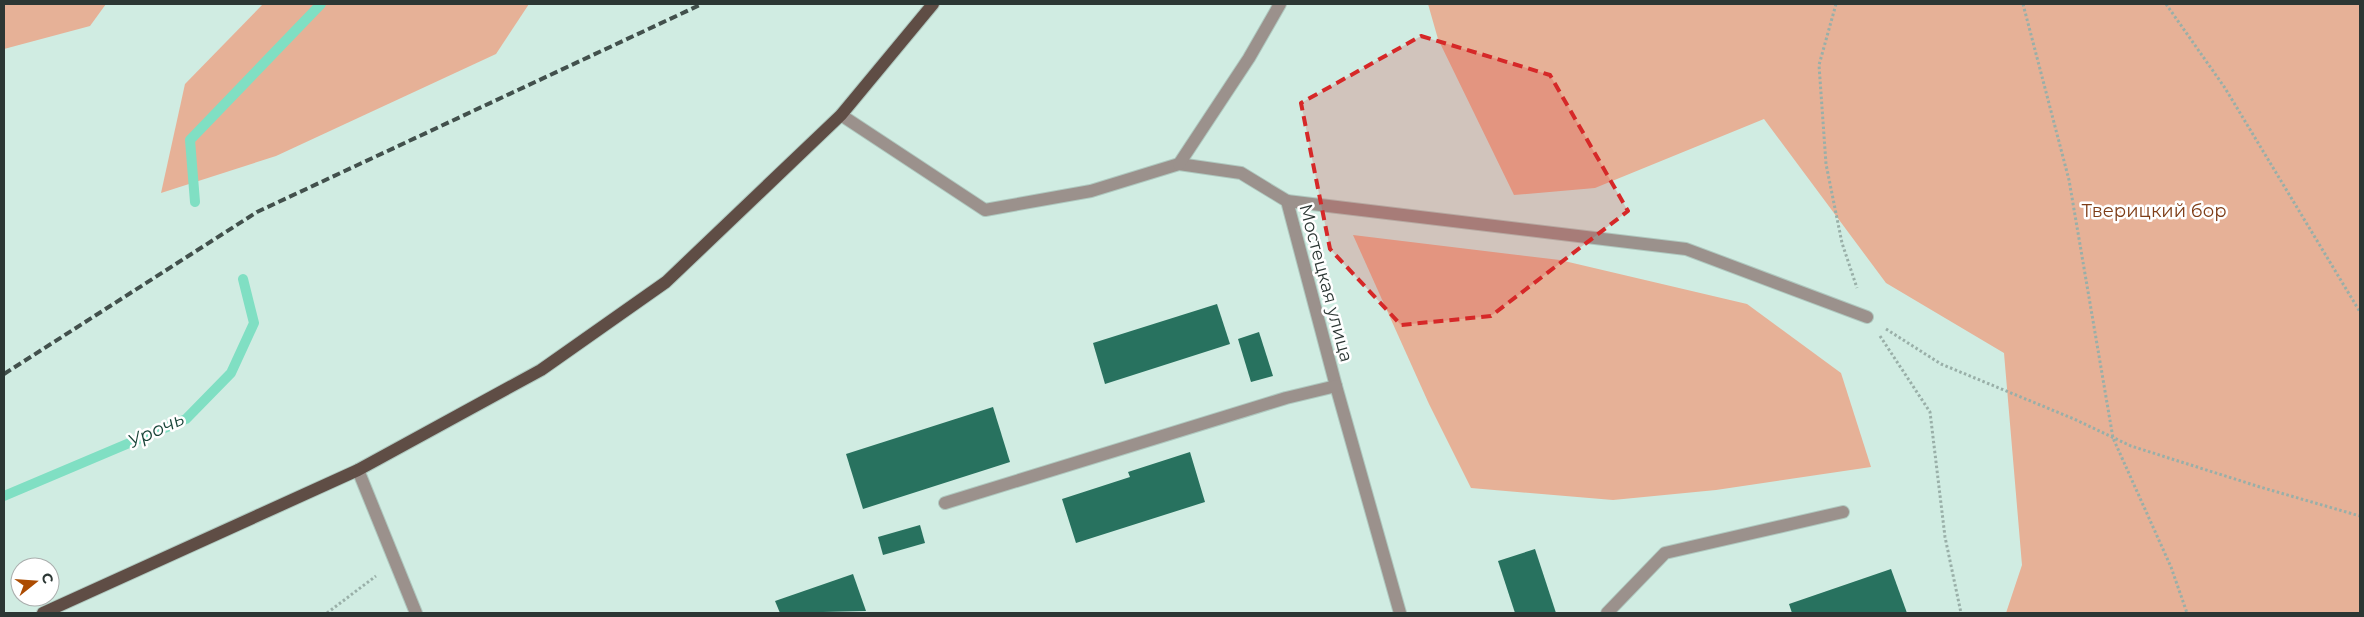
<svg xmlns="http://www.w3.org/2000/svg" width="2364" height="617" font-family="Montserrat,sans-serif">
  <style>
    .green { fill: #e6b197 }
    .lines { fill: none; stroke-linecap: round; stroke-linejoin: round }
    .stream { stroke: #80dfc3; stroke-width: 10 }
    .building { fill: #28725f }
    .minor-casing { stroke: #afc8bf; stroke-width: 14 }
    .major-casing { stroke: #afc8bf; stroke-width: 14 }
    .path { stroke: #99afa8; stroke-width: 3; stroke-dasharray: 2.5 2.5; stroke-linecap: butt }
    .minor { stroke: #9b918c; stroke-width: 12 }
    .major { stroke: #5f4d45; stroke-width: 12 }
    .rail { stroke: #42504c; stroke-width: 4; stroke-dasharray: 8 4; stroke-linecap: butt }
    .marked { fill: #d62828; fill-opacity: 0.2; stroke: #d62828; stroke-width: 4; stroke-dasharray: 10 6; stroke-linejoin: round }
    .labels { text-anchor: middle; dominant-baseline: central; stroke-width: 5; stroke-linejoin: round; paint-order: stroke }
    .park-label { font-size: 18px; fill: #7e3d17; stroke: #fff }
    .street-label { font-size: 18px; fill: #2c3734; stroke: #fff }
    .water-label { font-size: 19px; font-style: italic; fill: #194438; stroke: #fff }
  </style>
  <rect width="100%" height="100%" fill="#d0ece2"/>
  <!-- green -->
  <g class="green">
    <polygon points="4,4 106,4 90,26 4,49"/>
    <polygon points="263,4 529,4 496,54 276,156 161,193 185,84"/>
    <polygon points="1428,4 2360,4 2360,613 2006,613 2022,565 2004,353 1886,283 1764,119 1595,188 1514,195 1438,39"/>
    <polygon points="1353,235 1560,260 1747,304 1841,373 1871,467 1716,490 1613,500 1471,488 1429,404"/>
  </g>
  <g class="lines">
    <!-- stream -->
    <g class="stream">
      <polyline points="195,202 190,140 321,4"/>
      <polyline points="4,496 186,419 231,373 254,323 243,279"/>
    </g>
  </g>
  <!-- building -->
  <g class="building">
    <polygon points="1217,304 1230,344 1105,384 1093,343"/>
    <polygon points="1259,332 1273,376 1251,382 1238,339"/>
    <polygon points="993,407 1010,462 863,509 846,454"/>
    <polygon points="1190,452 1205,502 1076,543 1062,499 1130,477 1128,472"/>
    <polygon points="920,525 925,543 883,555 878,537"/>
    <polygon points="1535,549 1556,613 1515,613 1498,561"/>
    <polygon points="1891,569 1907,613 1792,613 1789,604"/>
    <polygon points="853,574 866,611 780,613 775,601"/>
  </g>
  <g class="lines">
    <defs>
      <g id="minor">
        <polyline points="841,115 985,210 1091,191 1179,164 1241,173 1287,201 1336,386 1400,613"/>
        <polyline points="1179,164 1249,58 1280,4"/>
        <polyline points="1287,201 1686,249 1867,317"/>
        <polyline points="358,470 416,613"/>
        <polyline points="945,503 1286,398 1336,386"/>
        <polyline points="1607,613 1665,553 1843,512"/>
      </g>
      <polyline id="major" points="43,613 358,470 541,370 666,282 841,115 933,4"/>
    </defs>
    <!-- minor casing -->
    <use href="#minor" class="minor-casing"/>
    <!-- major casing -->
    <use href="#major" class="major-casing"/>
    <!-- path -->
    <g class="path">
      <polyline points="1836,4 1819,65 1826,164 1842,243 1857,288"/>
      <polyline points="2023,4 2069,180 2113,438 2171,567 2187,613"/>
      <polyline points="2166,4 2225,88 2360,312"/>
      <polyline points="1886,329 1941,364 2074,419 2131,446 2260,487 2360,516"/>
      <polyline points="1880,336 1930,412 1945,537 1961,613"/>
      <polyline points="327,613 376,576"/>
    </g>
    <!-- minor -->
    <use href="#minor" class="minor"/>
    <!-- major -->
    <use href="#major" class="major"/>
    <!-- rail -->
    <polyline class="rail" points="4,374 257,212 702,4"/>
  </g>
  <!-- marked area -->
  <path class="marked" d="M 1421,36 L 1550,75 L 1628,211 L 1491,316 L 1401,325 L 1330,249 L 1301,103 Z"/>
  <g class="labels">
    <!-- park labels -->
    <g class="park-label">
      <text x="2154" y="211">Тверицкий бор</text>
    </g>
    <!-- street labels -->
    <g class="street-label">
      <text transform="translate(1326 283) rotate(75)">Мостецкая улица</text>
    </g>
    <!-- water labels -->
    <g class="water-label">
      <text transform="translate(156 430) rotate(-25)">Урочь</text>
    </g>
  </g>
  <!-- border -->
  <rect width="2364" height="617" fill="none" stroke="#2c3734" stroke-width="10"/>
  <!-- north arrow -->
  <g transform="translate(35 582) rotate(73)"><circle r="24" fill="#ffffff" stroke="#abafae"/>
  <path d="M0-4L9 19L0 12L-9 19Z" fill="#ac4c02"/>
  <text y="-8" font-size="14" font-weight="bold" text-anchor="middle" fill="#2c3734">С</text>
  </g>
</svg>
